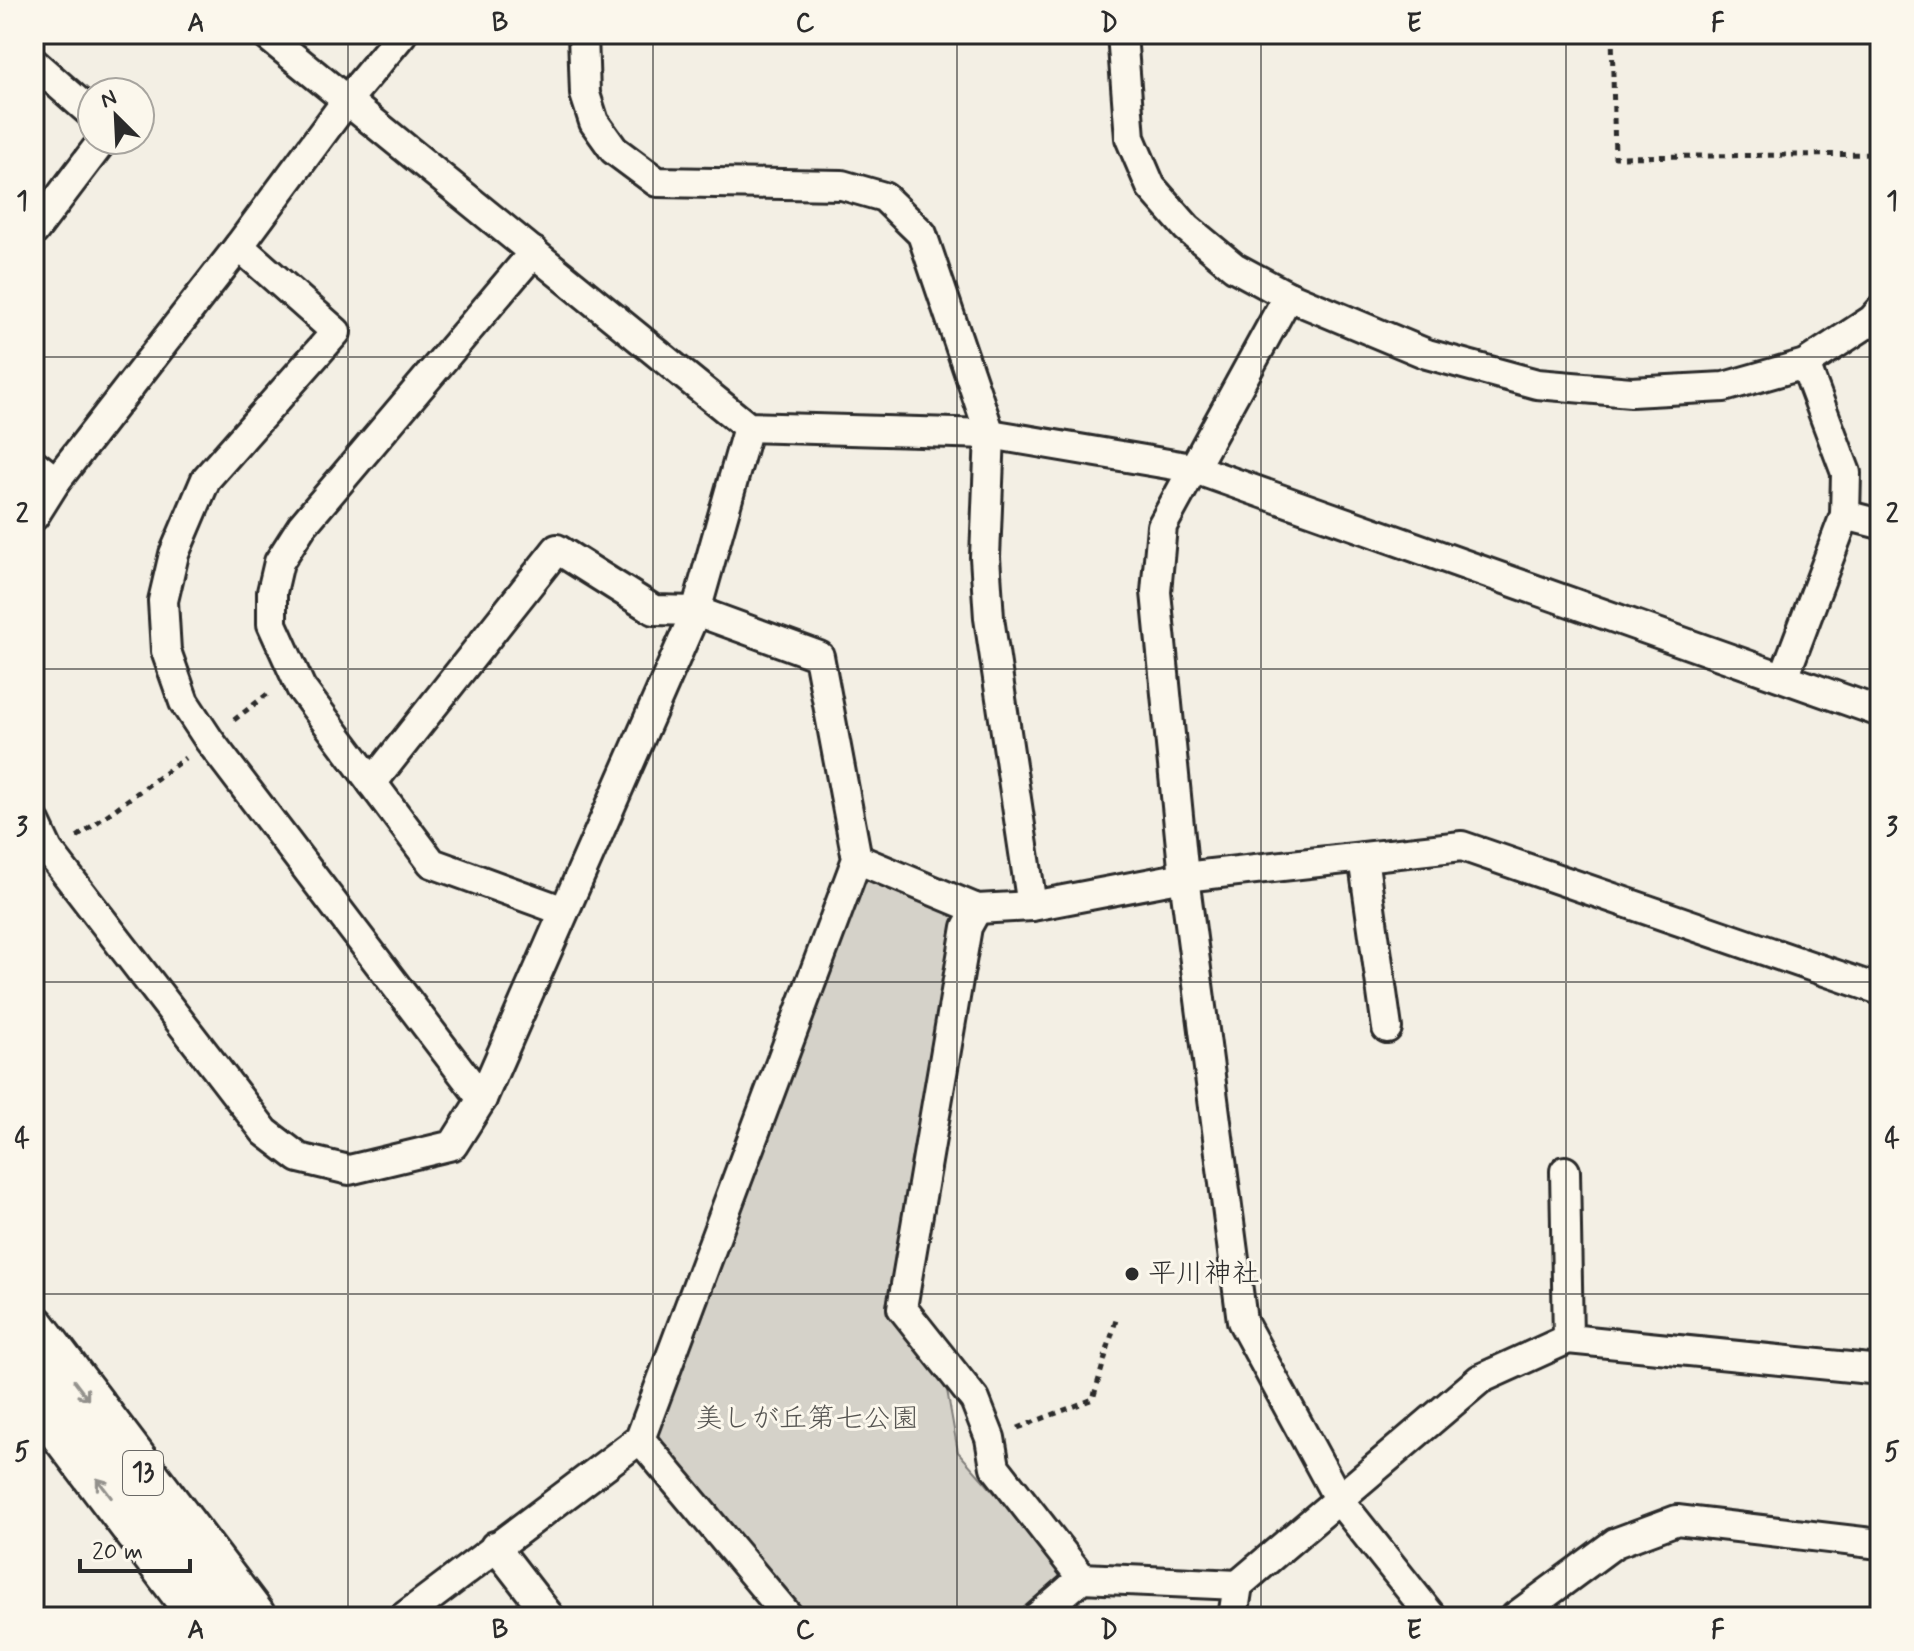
<svg xmlns="http://www.w3.org/2000/svg" width="1914" height="1651" font-family="Mynerve,'Klee One',sans-serif">
  <style>
    .green { fill: #d5d2c9; stroke: #807e7a; stroke-width: 2 }
    .lines { fill: none; stroke-linecap: round; stroke-linejoin: round }
    .street-casing { stroke: #2b2b2b; stroke-width: 34 }
    .primary-casing { stroke: #2b2b2b; stroke-width: 50 }
    .path { stroke: #2b2b2b; stroke-width: 5; stroke-dasharray: 6 6; stroke-linecap: butt }
    .street { stroke: #fbf7ec; stroke-width: 28 }
    .primary { stroke: #fbf7ec; stroke-width: 44 }
    .oneway { stroke: #93918c }
    .grid { fill: none; stroke: #2b2b2b; stroke-width: 2; stroke-opacity: 0.55 }
    .poi-dot { fill: #2b2b2b; stroke: #fbf7ec; stroke-width: 3 }
    .labels { text-anchor: middle; dominant-baseline: central; stroke-width: 6; stroke-linejoin: round; paint-order: stroke }
    .shield { fill: #fbf7ec; stroke: #696865; stroke-width: 2 }
    .shield-label { font-size: 26px; font-weight: bold; fill: #2b2b2b }
    .poi-label { font-size: 28px; fill: #2b2b2b; stroke: #fbf7ec; text-anchor: start }
    .park-label { font-size: 28px; fill: #565552; stroke: #fbf7ec }
    .neatline { fill: none; stroke: #2b2b2b; stroke-width: 3 }
    .grid-label { font-size: 26px; text-anchor: middle; font-weight: bold; fill: #2b2b2b }
  </style>
  <rect width="100%" height="100%" fill="#f3efe4"/>
  <filter id="ink" filterUnits="userSpaceOnUse"><feTurbulence type="fractalNoise" baseFrequency=".0125" numOctaves="2"/><feDisplacementMap in="SourceGraphic" scale="16" xChannelSelector="R" yChannelSelector="G"/><feConvolveMatrix kernelMatrix="1 2 1 2 8 2 1 2 1" color-interpolation-filters="sRGB"/></filter>
  <g filter="url(#ink)">
    <!-- green -->
    <polygon class="green" points="861,875 959,915 886,1306 947,1390 958,1452 1064,1571 1064,1583 1022,1617 804,1617 651,1436"/>
    <g class="lines">
      <defs>
        <g id="street">
          <polyline points="265,34 748,427 990,434 1192,468 1880,712"/>
          <polyline points="583,34 585,94 594,122 614,150 657,182 842,185 884,197 922,234 990,434 985,557 989,618 1032,906"/>
          <polyline points="1122,34 1130,138 1151,187 1187,228 1234,267 1288,296 1427,354 1537,384 1631,392 1724,387 1805,364 1872,320 1880,311"/>
          <polyline points="34,63 92,114"/>
          <polyline points="34,231 103,140"/>
          <polyline points="239,246 336,332 206,479 174,554 163,601 166,651 184,702 209,740 482,1099"/>
          <polyline points="534,252 302,526 279,562 272,592 272,624 301,688 432,863 564,911"/>
          <polyline points="1288,296 1162,526 1156,592 1184,877 1242,1321 1339,1500 1432,1617"/>
          <polyline points="34,464 56,481"/>
          <polyline points="1845,515 1880,524"/>
          <polyline points="34,516 56,481 239,246 347,100 402,34"/>
          <polyline points="1784,677 1845,515 1846,473 1805,364"/>
          <polyline points="372,783 557,549 654,610 696,611 819,656 857,859 640,1439 404,1617"/>
          <polyline points="34,820 48,850 265,1132 299,1158 349,1170 453,1145 482,1099 696,611 748,427"/>
          <polyline points="1363,857 1387,1028"/>
          <polyline points="857,859 977,909 1032,906 1184,877 1462,846 1880,990"/>
          <polyline points="977,909 967,927 902,1308 975,1400 990,1438 995,1467 1082,1578"/>
          <polyline points="1565,1171 1568,1339"/>
          <polyline points="640,1439 789,1617"/>
          <polyline points="495,1546 550,1617"/>
          <polyline points="1037,1617 1082,1578 1238,1585"/>
          <polyline points="1233,1617 1238,1585 1480,1379 1568,1339 1880,1370"/>
          <polyline points="1515,1617 1615,1543 1677,1520 1880,1544"/>
        </g>
        <g id="primary">
          <polyline points="34,1328 253,1617"/>
          <polyline points="34,1395 202,1617"/>
        </g>
      </defs>
      <!-- street casing -->
      <use href="#street" class="street-casing"/>
      <!-- primary casing -->
      <use href="#primary" class="primary-casing"/>
      <!-- path -->
      <g class="path">
        <polyline points="1612,34 1615,157 1880,154"/>
        <polyline points="234,720 270,692"/>
        <polyline points="77,837 185,758"/>
        <polyline points="1018,1428 1093,1399 1116,1320"/>
      </g>
      <!-- street -->
      <use href="#street" class="street"/>
      <!-- primary -->
      <use href="#primary" class="primary"/>
    </g>
    <!-- one-way arrows -->
    <defs><path id="oneway-shaft" d="M-6 0H5M1.5-3L5.5 0L1.5 3" fill="none" stroke-width="1.6" stroke-linecap="round" stroke-linejoin="round" transform="scale(2)"/></defs>
    <g class="oneway">
      <use href="#oneway-shaft" transform="translate(81 1390) rotate(53)"/>
      <use href="#oneway-shaft" transform="translate(104 1488) rotate(-127)"/>
    </g>
  </g>
  <!-- grid -->
  <path class="grid" d="M 348,34 L 348,1617M 653,34 L 653,1617M 957,34 L 957,1617M 1261,34 L 1261,1617M 1566,34 L 1566,1617M 34,357 L 1880,357M 34,669 L 1880,669M 34,982 L 1880,982M 34,1294 L 1880,1294"/>
  <!-- markers -->
  <circle class="poi-dot" cx="1132" cy="1274" r="8"/>
  <g class="labels">
    <!-- shield labels -->
    <rect class="shield" x="123" y="1451" width="40" height="44" rx="6"/>
    <g class="shield-label">
      <text x="143" y="1473">13</text>
    </g>
    <!-- poi labels -->
    <g class="poi-label">
      <text x="1148" y="1274">平川神社</text>
    </g>
    <!-- park labels -->
    <g class="park-label">
      <text x="807" y="1419">美しが丘第七公園</text>
    </g>
  </g>
  <!-- margin -->
  <rect width="1914" height="1651" fill="none" stroke="#fbf7ec" stroke-width="88"/>
  <!-- north arrow -->
  <g transform="translate(116 116) rotate(336)"><circle r="38" fill="#fbf7ec" stroke="#a8a59f" stroke-width="2"/>
  <path d="M0-6L14 30L0 20L-14 30Z" fill="#2b2b2b"/>
  <text y="-12" font-size="22" font-weight="bold" text-anchor="middle" fill="#2b2b2b">N</text>
  </g>
  <!-- scale -->
  <path d="M80 1559v12h110v-12" fill="none" stroke="#2b2b2b" stroke-width="4"/>
  <text x="92" y="1559" font-size="24" fill="#2b2b2b" stroke="#fbf7ec" stroke-width="6" paint-order="stroke">20 m</text>
  <rect x="44" y="44" width="1826" height="1563" class="neatline"/>
  <g class="grid-label">
    <text x="196" y="31">A</text>
    <text x="500" y="31">B</text>
    <text x="805" y="31">C</text>
    <text x="1109" y="31">D</text>
    <text x="1414" y="31">E</text>
    <text x="1718" y="31">F</text>
    <text x="22" y="209">1</text>
    <text x="1892" y="209">1</text>
    <text x="22" y="522">2</text>
    <text x="1892" y="522">2</text>
    <text x="22" y="835">3</text>
    <text x="1892" y="835">3</text>
    <text x="22" y="1147">4</text>
    <text x="1892" y="1147">4</text>
    <text x="22" y="1460">5</text>
    <text x="1892" y="1460">5</text>
    <text x="196" y="1638">A</text>
    <text x="500" y="1638">B</text>
    <text x="805" y="1638">C</text>
    <text x="1109" y="1638">D</text>
    <text x="1414" y="1638">E</text>
    <text x="1718" y="1638">F</text>
  </g>
</svg>
